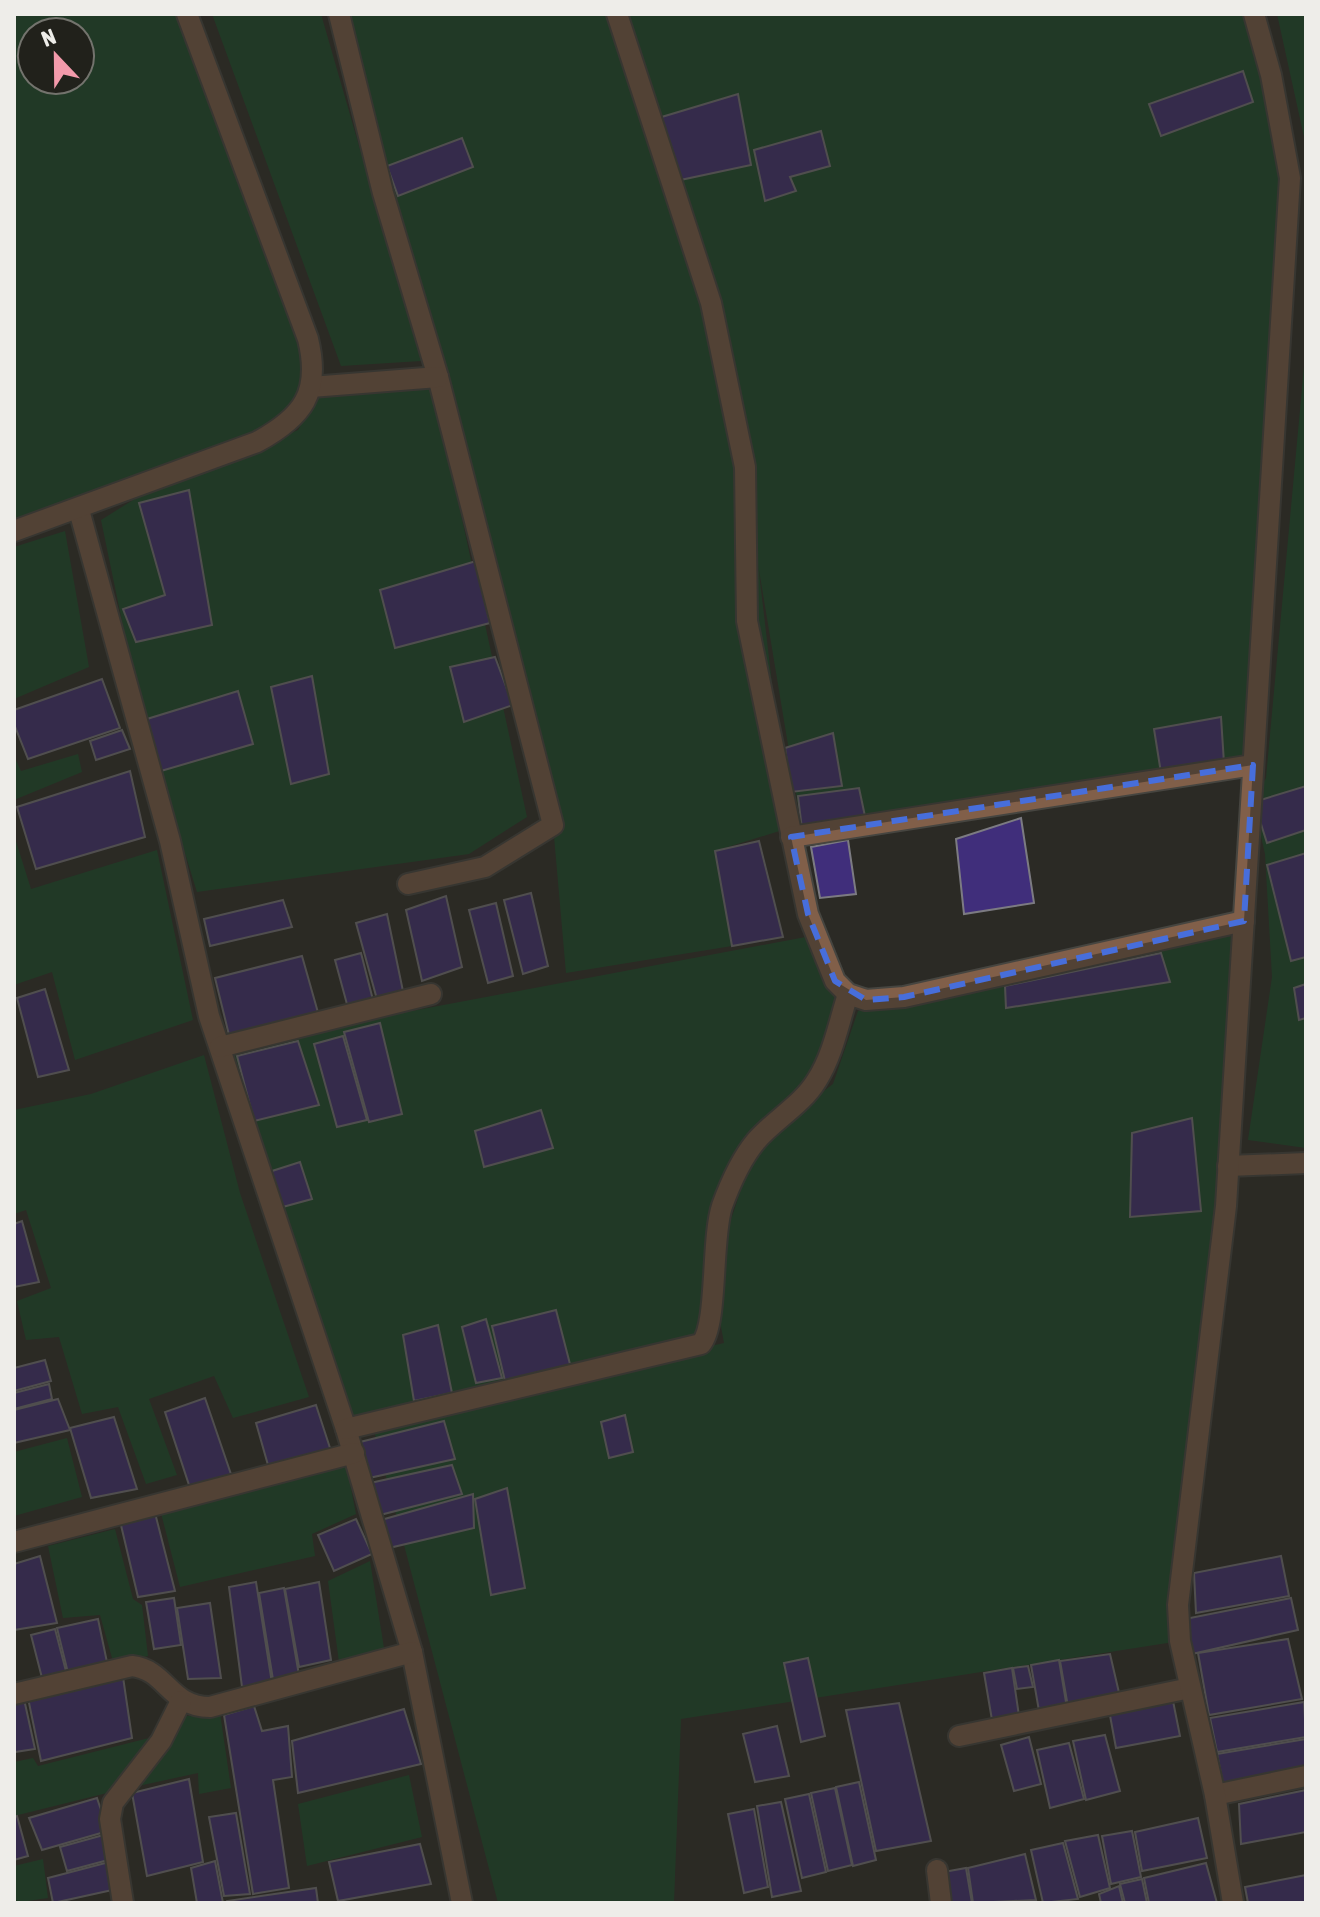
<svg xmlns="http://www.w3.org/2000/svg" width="1320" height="1917" font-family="'Asap Condensed',sans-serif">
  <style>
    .green { fill: #154d28; fill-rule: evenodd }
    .building { fill: #402e7b; stroke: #7c7b82; stroke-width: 2 }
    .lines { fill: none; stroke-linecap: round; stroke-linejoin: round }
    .minor-casing { stroke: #464540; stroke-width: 24 }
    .minor { stroke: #815f49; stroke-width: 20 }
    .marked { fill: none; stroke: #476edb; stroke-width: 6; stroke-dasharray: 16 10; stroke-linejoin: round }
  </style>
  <rect width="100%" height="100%" fill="#2b2a25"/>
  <!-- green -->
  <g class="green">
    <path d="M 14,14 L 187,14 L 308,339 L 301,410 L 285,427 L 14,530 ZM 32,32 L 80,32 L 80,80 L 32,80 Z"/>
    <polygon points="212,14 321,14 421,361 341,366"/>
    <polygon points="344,14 1247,14 1290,178 1253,765 802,829 758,564 789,828 715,851 732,946 566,973 553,825"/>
    <polygon points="1277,14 1306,14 1306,146"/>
    <polygon points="1306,345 1306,1148 1248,1140 1272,977 1265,854 1253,801 1266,778"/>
    <polygon points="433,386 527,817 469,854 197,892 140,708 101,520 133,500 298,430 318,396"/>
    <polygon points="65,531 89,667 14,699 14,547"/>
    <polygon points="78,754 82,772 14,800 14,756 21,771"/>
    <polygon points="14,835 31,889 157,850 193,1020 75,1060 52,972 14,985"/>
    <path d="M 1244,921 L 1180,1641 L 681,1719 L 674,1903 L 498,1903 L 372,1423 L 346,1429 L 220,1047 L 811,936 L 848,994 L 828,1059 L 758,1140 L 833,1084 L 858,1011 ZM 756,1144 L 713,1274 L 725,1182 ZM 713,1283 L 724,1343 L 447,1406 L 708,1336 Z"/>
    <polygon points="204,1055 240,1193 309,1397 233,1418 214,1376 149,1399 177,1475 146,1484 118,1407 82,1414 59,1337 26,1340 17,1301 51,1288 26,1210 14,1214 14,1110 91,1094"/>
    <polygon points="67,1438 82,1497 14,1516 14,1452"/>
    <polygon points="346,1463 356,1514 312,1534 315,1556 180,1587 161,1513"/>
    <polygon points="115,1529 133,1599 142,1605 148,1656 114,1665 100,1615 63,1618 48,1546"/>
    <polygon points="370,1561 384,1648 339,1662 328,1581"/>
    <polygon points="220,1713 231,1788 199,1794 198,1773 129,1788 185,1716"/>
    <polygon points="149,1738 136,1764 111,1792 14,1816 14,1762 33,1758 38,1766"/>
    <polygon points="409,1775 422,1837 307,1866 298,1804"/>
    <polygon points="43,1859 48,1898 14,1903 14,1866"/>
  </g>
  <!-- building -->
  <g class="building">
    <polygon points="1243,71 1253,102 1161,136 1149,104"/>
    <polygon points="738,94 751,165 671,182 655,119"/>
    <polygon points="821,131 830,166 790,177 796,191 765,201 754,150"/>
    <polygon points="462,138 473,167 398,196 387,166"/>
    <polygon points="189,490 212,625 136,642 123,609 165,595 139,503"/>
    <polygon points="476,561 490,623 395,648 380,590"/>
    <polygon points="495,657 513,705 464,722 450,667"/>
    <polygon points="312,676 329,774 291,784 271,687"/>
    <polygon points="102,679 120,728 28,759 14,724 14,710"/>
    <polygon points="238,691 253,744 161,771 147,719"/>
    <polygon points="1221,717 1224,763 1161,773 1154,729"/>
    <polygon points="122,730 130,749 96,760 90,741"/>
    <polygon points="833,733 842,786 791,792 785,748"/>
    <polygon points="130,771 145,837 36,869 17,807"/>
    <polygon points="1306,786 1306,830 1267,843 1254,802"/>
    <polygon points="859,788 866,821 802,829 798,796"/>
    <polygon points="1021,818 1034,903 964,914 956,839"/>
    <polygon points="848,840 856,894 820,898 811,847"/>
    <polygon points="759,841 783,937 732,946 715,851"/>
    <polygon points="1306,853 1306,957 1291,961 1267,865"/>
    <polygon points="531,893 548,966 523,974 504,900"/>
    <polygon points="446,896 462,967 422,981 406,910"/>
    <polygon points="283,900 292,927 210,946 204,919"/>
    <polygon points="496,903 513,976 488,983 469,910"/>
    <polygon points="387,914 404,996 378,1003 356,923"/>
    <polygon points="361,953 374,1004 348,1008 335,960"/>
    <polygon points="1161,953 1170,982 1006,1008 1005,986"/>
    <polygon points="302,956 319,1016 230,1039 215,978"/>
    <polygon points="1306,984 1306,1018 1299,1020 1294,988"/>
    <polygon points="45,989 69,1070 38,1077 17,998"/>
    <polygon points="380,1023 402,1114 369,1122 344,1032"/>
    <polygon points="343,1036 367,1120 337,1127 314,1044"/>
    <polygon points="298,1041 319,1105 254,1121 237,1056"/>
    <polygon points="541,1110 553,1148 484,1167 475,1131"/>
    <polygon points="1192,1118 1201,1211 1130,1217 1132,1133"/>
    <polygon points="300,1162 312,1199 279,1208 269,1172"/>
    <polygon points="22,1221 39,1282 14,1287 14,1224"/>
    <polygon points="556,1310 571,1368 505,1381 492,1326"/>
    <polygon points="486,1319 502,1378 476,1383 462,1327"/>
    <polygon points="438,1325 452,1393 414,1401 403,1335"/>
    <polygon points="45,1360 51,1381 14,1391 14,1368"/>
    <polygon points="49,1384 52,1399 14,1409 14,1393"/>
    <polygon points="205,1398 234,1483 191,1491 165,1412"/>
    <polygon points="58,1399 70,1430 14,1443 14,1410"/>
    <polygon points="316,1405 331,1451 268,1465 256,1423"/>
    <polygon points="625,1415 633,1452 609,1458 601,1422"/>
    <polygon points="114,1417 137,1489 91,1498 70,1428"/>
    <polygon points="444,1421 455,1459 369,1478 360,1442"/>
    <polygon points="452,1465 462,1494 380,1515 370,1483"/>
    <polygon points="507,1488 525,1588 491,1595 475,1499"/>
    <polygon points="473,1494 474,1528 389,1548 381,1520"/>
    <polygon points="155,1513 175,1591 138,1597 120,1521"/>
    <polygon points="356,1519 372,1554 334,1571 318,1535"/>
    <polygon points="40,1556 57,1623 14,1630 14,1564"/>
    <polygon points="1281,1556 1289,1596 1196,1613 1194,1573"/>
    <polygon points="256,1582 272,1683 242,1687 229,1587"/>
    <polygon points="319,1582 331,1660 299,1667 285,1589"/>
    <polygon points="284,1588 300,1681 274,1686 259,1593"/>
    <polygon points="174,1598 181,1645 154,1649 146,1602"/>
    <polygon points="1291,1598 1298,1630 1192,1654 1185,1619"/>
    <polygon points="210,1603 221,1678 188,1679 177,1608"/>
    <polygon points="98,1619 108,1667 68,1673 57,1628"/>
    <polygon points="55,1629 67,1675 42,1678 31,1635"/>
    <polygon points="1288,1639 1302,1699 1209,1715 1198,1653"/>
    <polygon points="1110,1654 1120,1697 1068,1707 1060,1661"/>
    <polygon points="808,1658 825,1736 801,1742 784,1663"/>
    <polygon points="1059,1660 1067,1708 1039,1711 1031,1665"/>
    <polygon points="1028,1666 1033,1687 1017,1689 1013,1668"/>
    <polygon points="1012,1668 1019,1716 992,1720 984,1673"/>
    <polygon points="123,1677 132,1738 41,1761 28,1698"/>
    <polygon points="1172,1696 1180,1736 1116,1748 1109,1710"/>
    <polygon points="24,1699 35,1749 15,1752 14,1701"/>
    <polygon points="1304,1702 1306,1737 1217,1752 1210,1718"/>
    <polygon points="899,1703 931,1841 876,1851 846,1710"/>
    <polygon points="254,1706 262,1731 288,1726 292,1777 273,1780 289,1888 253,1894 224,1715"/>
    <polygon points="404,1709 421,1764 298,1793 292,1741"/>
    <polygon points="777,1726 789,1776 755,1782 743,1734"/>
    <polygon points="1105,1735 1120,1791 1086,1800 1073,1741"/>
    <polygon points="1029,1737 1041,1784 1014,1791 1001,1745"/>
    <polygon points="1306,1739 1306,1773 1224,1789 1217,1754"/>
    <polygon points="1069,1743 1084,1799 1050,1808 1037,1750"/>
    <polygon points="189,1779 203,1862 147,1876 132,1793"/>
    <polygon points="859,1782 876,1860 853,1866 836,1787"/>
    <polygon points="835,1788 852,1865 828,1871 811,1793"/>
    <polygon points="1306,1790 1306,1832 1241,1844 1239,1804"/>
    <polygon points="809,1794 826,1872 802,1878 785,1799"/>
    <polygon points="97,1798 108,1831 42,1850 29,1818"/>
    <polygon points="781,1802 801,1891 772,1897 757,1806"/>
    <polygon points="754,1809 768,1887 744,1893 728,1814"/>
    <polygon points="236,1813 250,1894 224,1896 209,1817"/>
    <polygon points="17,1816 28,1856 14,1860 14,1817"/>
    <polygon points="1198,1818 1207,1858 1142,1871 1135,1832"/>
    <polygon points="1132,1831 1141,1877 1111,1884 1102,1836"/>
    <polygon points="107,1834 112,1859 67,1871 60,1847"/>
    <polygon points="1098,1835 1110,1888 1080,1897 1065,1841"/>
    <polygon points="1063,1843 1078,1899 1043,1903 1031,1850"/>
    <polygon points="420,1844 431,1884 338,1901 329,1862"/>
    <polygon points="1025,1854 1036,1900 973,1903 968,1868"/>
    <polygon points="113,1861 117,1889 53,1903 48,1878"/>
    <polygon points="215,1861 223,1903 197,1903 191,1868"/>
    <polygon points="1206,1863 1217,1903 1149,1903 1144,1878"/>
    <polygon points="966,1868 972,1903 944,1903 938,1873"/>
    <polygon points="1306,1875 1306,1903 1248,1903 1245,1887"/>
    <polygon points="1142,1879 1147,1903 1125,1903 1120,1884"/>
    <polygon points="1119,1886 1123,1903 1101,1903 1099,1894"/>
    <polygon points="316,1888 318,1903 227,1903 227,1901"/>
  </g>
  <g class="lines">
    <defs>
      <g id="minor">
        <polyline points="339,14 383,193 438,377 553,825 485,867 408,884"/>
        <polyline points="617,14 711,303 745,467 747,621 808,914 835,981 848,994 866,1000 904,997 1244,921"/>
        <polyline points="311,387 438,377"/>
        <polyline points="79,510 170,841 209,1016 346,1429 412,1652 462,1903"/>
        <path d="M 14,531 L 257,442 C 303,417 321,393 308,339 L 187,14"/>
        <polyline points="791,837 1253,765"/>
        <polyline points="220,1047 431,994"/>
        <polyline points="1228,1166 1306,1163"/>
        <path d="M 346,1429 L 701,1344 C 718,1325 711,1240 722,1206 C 730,1184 741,1159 756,1141 C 775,1119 802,1105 817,1080 C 833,1055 839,1022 848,994"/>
        <polyline points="14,1542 354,1453"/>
        <path d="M 14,1694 L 132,1666 C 167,1670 169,1707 210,1707 L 412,1652"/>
        <polyline points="959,1736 1190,1688"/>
        <polyline points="1215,1795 1306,1776"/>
        <polyline points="937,1870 941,1903"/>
        <polyline points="123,1903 110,1819 113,1803 161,1741 181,1701"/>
        <polyline points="1233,1903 1215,1795 1180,1641 1178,1605 1226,1206 1290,178 1271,75 1254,14"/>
      </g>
    </defs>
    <!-- minor casing -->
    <use href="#minor" class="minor-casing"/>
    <!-- minor -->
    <use href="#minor" class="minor"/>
  </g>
  <!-- marked area -->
  <path d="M0 0H1320V1917H0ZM 1253,765 L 1244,921 L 904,997 L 866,1000 L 835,981 L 808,914 L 791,837 Z" fill="#2b2a25" fill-opacity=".55" fill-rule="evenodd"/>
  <path class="marked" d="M 1253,765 L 1244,921 L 904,997 L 866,1000 L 835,981 L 808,914 L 791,837 Z"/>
  <!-- border -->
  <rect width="1320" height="1917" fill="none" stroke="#eeede9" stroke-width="32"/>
  <!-- north arrow -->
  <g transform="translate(56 56) rotate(338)"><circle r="38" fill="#21211b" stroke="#73736d" stroke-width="2"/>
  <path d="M0-6L14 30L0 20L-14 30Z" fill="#f39aab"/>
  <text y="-12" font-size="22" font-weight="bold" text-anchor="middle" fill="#eeede9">N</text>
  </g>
</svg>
